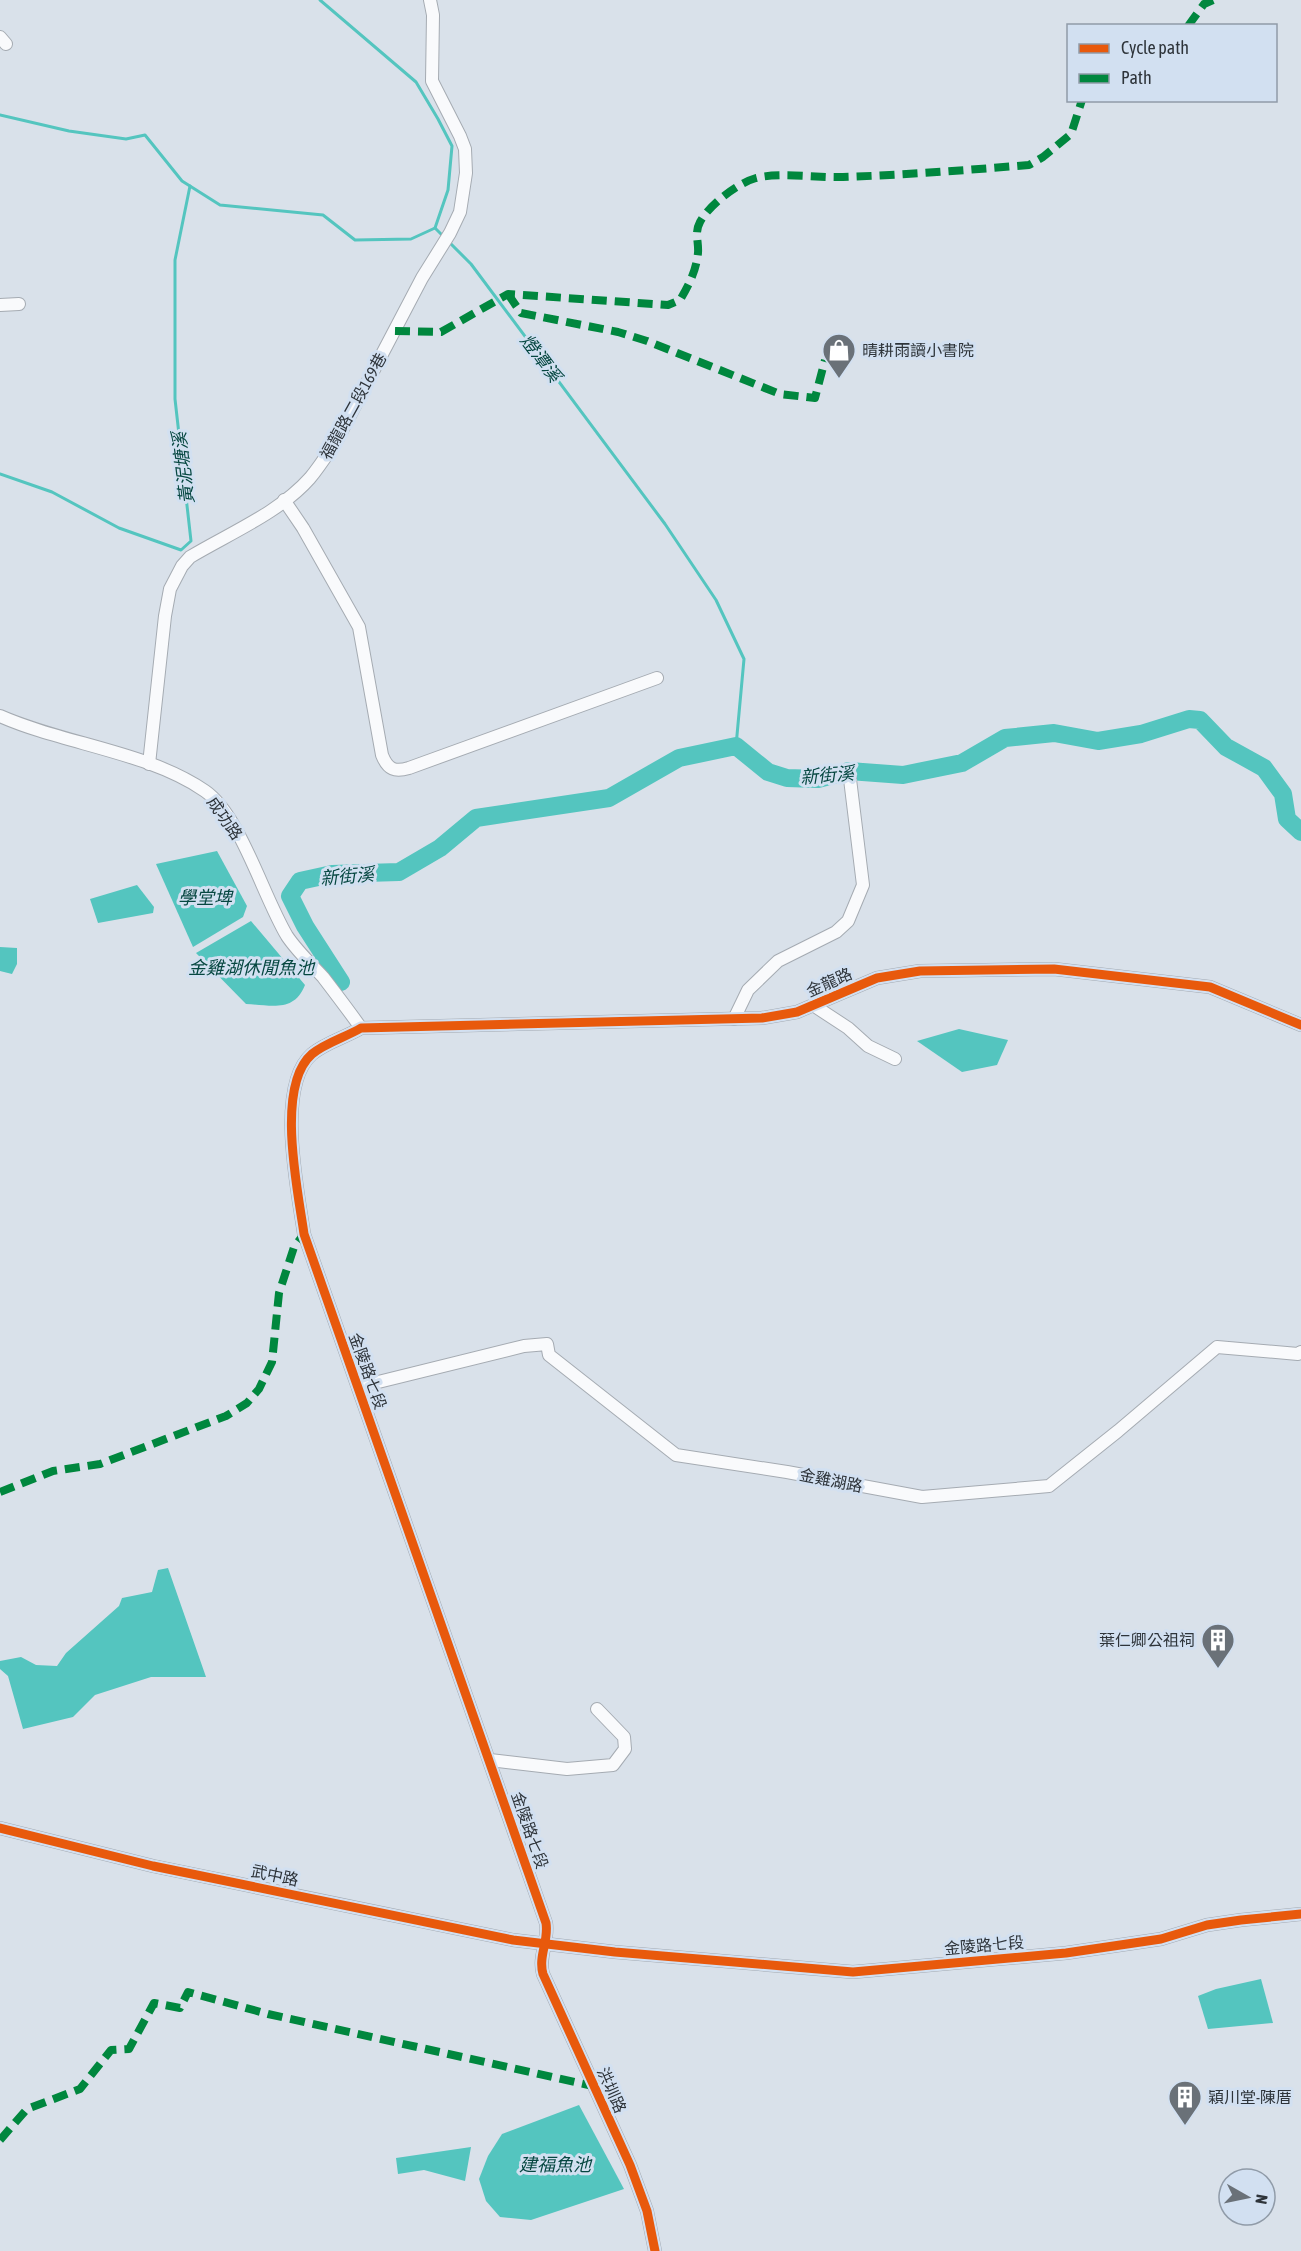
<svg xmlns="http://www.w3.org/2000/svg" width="1301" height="2251" font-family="'Asap Condensed','Noto Sans TC',sans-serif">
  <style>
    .water { fill: #54c5bf }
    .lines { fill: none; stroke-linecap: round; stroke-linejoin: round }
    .stream { stroke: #54c5bf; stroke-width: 3 }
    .river { stroke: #54c5bf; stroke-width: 18 }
    .minor-casing { stroke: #a5abb2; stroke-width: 14 }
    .minor { stroke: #f9fafc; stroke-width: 12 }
    .quiet { stroke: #00873e; stroke-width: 8; stroke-dasharray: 15 8; stroke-linecap: butt }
    .cycleway-casing { stroke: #d2e0f1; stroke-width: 13 }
    .cycleway { stroke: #e8590c; stroke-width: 9 }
    .labels { text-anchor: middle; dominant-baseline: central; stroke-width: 6; stroke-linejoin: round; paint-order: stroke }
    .poi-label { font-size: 16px; fill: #2e343a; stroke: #d2e0f1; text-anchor: start }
    .street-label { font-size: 16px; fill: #2e343a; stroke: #d2e0f1 }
    .water-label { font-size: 18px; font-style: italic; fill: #064741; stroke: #d2e0f1 }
  </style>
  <rect width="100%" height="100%" fill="#d9e1ea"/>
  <!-- water -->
  <g class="water">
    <polygon points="217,851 247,906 243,917 193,947 156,864"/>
    <polygon points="137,885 154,907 153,913 98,923 90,899"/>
    <path d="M 251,921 L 305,985 C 294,1013 271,1005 246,1004 L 196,953 Z"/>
    <polygon points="0,947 17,948 17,964 12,974 0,971"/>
    <polygon points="959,1029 1008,1040 997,1065 962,1072 917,1041"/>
    <polygon points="168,1568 206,1677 151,1677 95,1695 73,1717 23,1729 8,1676 0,1669 0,1661 21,1657 36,1665 57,1666 66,1653 119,1606 122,1598 152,1592 158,1570"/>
    <polygon points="1261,1979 1273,2023 1208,2029 1198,1996 1216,1989"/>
    <polygon points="579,2105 624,2189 531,2220 500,2217 486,2201 479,2179 488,2156 502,2134"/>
    <polygon points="471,2147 465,2181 424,2170 398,2174 396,2158"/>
  </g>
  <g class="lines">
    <!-- stream -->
    <g class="stream">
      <polyline points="320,0 416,82 438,119 452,146 448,190 435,228 443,236"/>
      <polyline points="0,115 69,131 126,139 145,135 182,181 220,205 323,215 355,240 411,239 435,228"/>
      <polyline points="448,241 471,264 665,524 716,600 744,659 736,746"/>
      <polyline points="0,474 52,492 119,528 181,550 191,541 175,399 175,260 190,186"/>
    </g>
    <!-- river -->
    <polyline class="river" points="341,982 305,926 290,896 300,881 332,874 399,872 440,848 476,818 609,798 679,758 736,746 768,772 787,778 818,779 849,771 903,775 962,763 1005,738 1054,733 1098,741 1141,734 1189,719 1200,720 1226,747 1264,768 1283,794 1287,819 1301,832"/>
    <defs>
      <g id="minor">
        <polyline points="0,37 6,44"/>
        <polyline points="0,305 19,304"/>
        <path d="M 284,500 L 303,528 L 359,627 L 382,755 C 388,770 395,772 409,768 L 657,678"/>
        <path d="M 0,716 C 63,744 149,752 205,791 C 240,815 263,896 287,936 C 297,951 311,964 323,977 C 336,994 349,1011 361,1028"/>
        <path d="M 149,764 L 165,616 L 170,589 L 182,566 L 190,557 C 230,533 279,513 310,478 C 320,466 328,453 337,440 L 422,278 L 450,233 L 460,212 L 466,173 L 465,149 L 460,136 L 432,81 L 433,15 L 430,0"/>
        <polyline points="813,1005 848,1028 868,1046 895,1059"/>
        <polyline points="734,1019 748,990 778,961 836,932 848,921 863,885 849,771"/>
        <polyline points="358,1387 524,1346 547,1344 549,1355 676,1455 787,1472 922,1497 1049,1486 1118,1431 1217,1347 1298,1354 1301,1352"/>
        <polyline points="490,1760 567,1769 613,1765 625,1749 624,1737 597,1709"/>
        <polyline points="0,1828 153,1866 513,1940 615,1952 853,1972 1066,1953 1161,1939 1207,1925 1241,1920 1301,1914"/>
        <path d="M 655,2251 L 647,2211 L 630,2165 L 543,1974 C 538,1956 549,1941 546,1923 L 304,1234 C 298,1191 275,1086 312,1054 C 325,1043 346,1037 361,1028 L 762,1018 L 797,1012 L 877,978 L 920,971 L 1054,969 L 1210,987 L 1301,1025"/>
      </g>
    </defs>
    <!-- minor casing -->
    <use href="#minor" class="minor-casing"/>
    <!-- minor -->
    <use href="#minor" class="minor"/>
    <!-- quiet -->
    <g class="quiet">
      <polyline points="1188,26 1204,4 1213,0"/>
      <polyline points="508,294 521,313 618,332 647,341 780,394 815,398 825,360"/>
      <path d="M 395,331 L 441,332 L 508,294 L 668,305 L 680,300 C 689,285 696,271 698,253 C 699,242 694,233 700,222 C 709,205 738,183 756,178 C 779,172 818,178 843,177 C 905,175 967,170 1029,165 L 1043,157 L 1071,134 L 1082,100"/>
      <polyline points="0,1492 53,1471 100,1464 226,1416 247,1403 259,1389 272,1362 279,1293 294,1247 304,1234"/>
      <polyline points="0,2140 27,2109 80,2089 111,2050 129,2049 154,2003 180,2008 188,1992 268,2014 593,2086"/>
    </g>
    <defs>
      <g id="cycleway">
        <polyline points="0,1828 153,1866 513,1940 615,1952 853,1972 1066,1953 1161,1939 1207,1925 1241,1920 1301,1914"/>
        <path d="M 655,2251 L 647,2211 L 630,2165 L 543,1974 C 538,1956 549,1941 546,1923 L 304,1234 C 298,1191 275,1086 312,1054 C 325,1043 346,1037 361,1028 L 762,1018 L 797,1012 L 877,978 L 920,971 L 1054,969 L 1210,987 L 1301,1025"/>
      </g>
    </defs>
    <!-- cycleway casing -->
    <use href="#cycleway" class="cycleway-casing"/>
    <!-- cycleway -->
    <use href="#cycleway" class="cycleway"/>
  </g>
  <!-- icons -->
  <defs>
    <symbol id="shop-pin" viewBox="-11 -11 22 30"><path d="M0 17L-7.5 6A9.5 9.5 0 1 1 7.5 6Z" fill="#6a7178" stroke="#d2e0f1"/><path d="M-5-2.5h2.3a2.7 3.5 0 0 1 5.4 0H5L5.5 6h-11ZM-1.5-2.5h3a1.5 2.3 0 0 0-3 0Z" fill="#fff"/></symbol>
    <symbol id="building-pin" viewBox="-11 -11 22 30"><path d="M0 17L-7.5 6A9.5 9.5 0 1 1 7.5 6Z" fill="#6a7178" stroke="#d2e0f1"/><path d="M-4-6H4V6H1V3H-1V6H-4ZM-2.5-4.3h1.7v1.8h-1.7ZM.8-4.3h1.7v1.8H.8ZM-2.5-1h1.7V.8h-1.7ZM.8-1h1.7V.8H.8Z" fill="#fff"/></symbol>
  </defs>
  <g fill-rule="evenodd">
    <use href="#shop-pin" x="820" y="331" width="38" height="52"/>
    <use href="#building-pin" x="1199" y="1621" width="38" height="52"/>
    <use href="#building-pin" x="1166" y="2078" width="38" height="52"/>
  </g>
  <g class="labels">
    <!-- poi labels -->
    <g class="poi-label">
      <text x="862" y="350">晴耕雨讀小書院</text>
      <text x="1195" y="1640" text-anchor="end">葉仁卿公祖祠</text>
      <text x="1208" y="2097">穎川堂-陳厝</text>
    </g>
    <!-- street labels -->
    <g class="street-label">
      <text transform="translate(353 406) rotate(-61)">福龍路二段169巷</text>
      <text transform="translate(225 818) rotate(55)">成功路</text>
      <text transform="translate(829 982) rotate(-24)">金龍路</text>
      <text transform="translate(368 1371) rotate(70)">金陵路七段</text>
      <text transform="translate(831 1480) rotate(11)">金雞湖路</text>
      <text transform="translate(530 1830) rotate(71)">金陵路七段</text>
      <text transform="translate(275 1875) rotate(12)">武中路</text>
      <text transform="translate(984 1945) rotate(-5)">金陵路七段</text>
      <text transform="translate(612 2090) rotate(66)">洪圳路</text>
    </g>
    <!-- water labels -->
    <g class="water-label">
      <text transform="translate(541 358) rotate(53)">燈潭溪</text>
      <text transform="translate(183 468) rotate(-97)">黃泥塘溪</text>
      <text transform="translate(827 775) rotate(-5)">新街溪</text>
      <text transform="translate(347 876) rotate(-5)">新街溪</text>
      <text x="205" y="897">學堂埤</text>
      <text x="251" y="967">金雞湖休閒魚池</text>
      <text x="555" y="2164">建福魚池</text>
    </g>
  </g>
  <!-- legend -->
  <rect x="1067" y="24" width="210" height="78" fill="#d2e0f1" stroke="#909ba8" stroke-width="1.5"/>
  <rect x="1079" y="44" width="30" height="9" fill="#e8590c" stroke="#909ba8" stroke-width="1.5"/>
  <text x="1121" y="54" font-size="18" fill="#2e343a">Cycle path</text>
  <rect x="1079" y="74" width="30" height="9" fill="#00873e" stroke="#909ba8" stroke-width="1.5"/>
  <text x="1121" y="84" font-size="18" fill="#2e343a">Path</text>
  <!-- north arrow -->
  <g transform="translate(1247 2197) rotate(99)"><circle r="28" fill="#d2e0f1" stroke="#909ba8" stroke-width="1.5"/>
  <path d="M0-4.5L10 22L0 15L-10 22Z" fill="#6a7178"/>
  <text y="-9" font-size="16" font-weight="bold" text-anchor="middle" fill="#2e343a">N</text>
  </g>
</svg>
